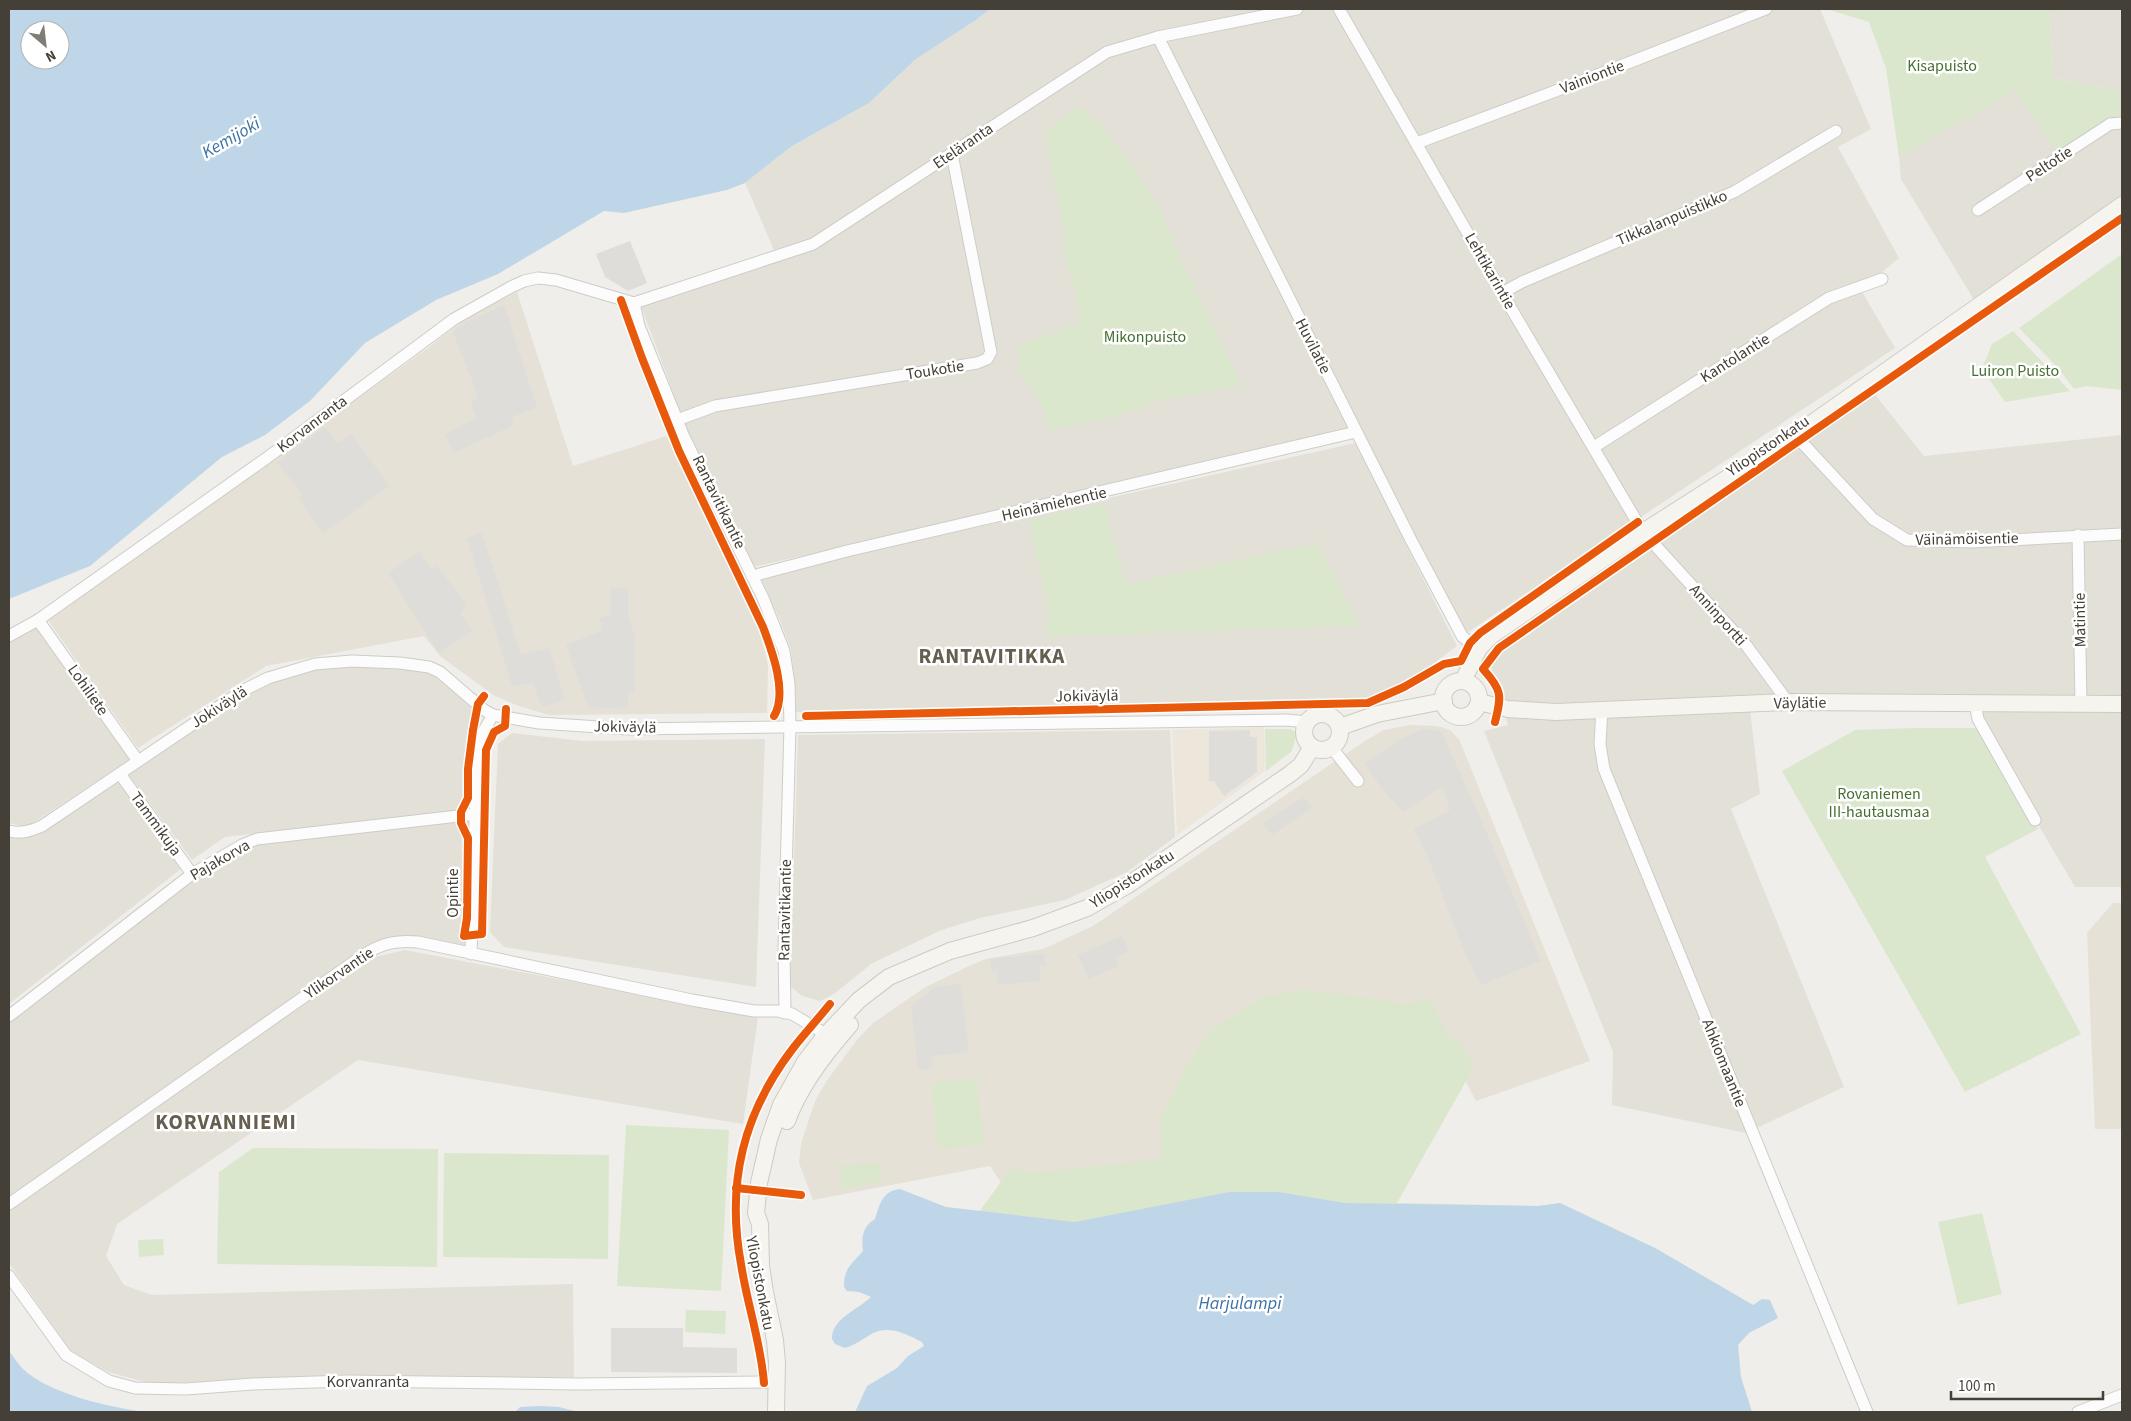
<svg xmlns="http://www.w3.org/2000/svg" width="2131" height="1421" font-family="'Source Sans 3',sans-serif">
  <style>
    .residential { fill: #e3e0d8 }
    .commercial { fill: #ede7db }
    .education { fill: #e5e1d6 }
    .green { fill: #dbe7cc }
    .parking { fill: #deddda }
    .water { fill: #bfd6e9; fill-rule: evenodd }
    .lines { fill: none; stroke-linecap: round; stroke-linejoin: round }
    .street-casing { stroke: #cdccc8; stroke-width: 13 }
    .secondary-casing { stroke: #cdcbc1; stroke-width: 18 }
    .street { stroke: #fdfcfc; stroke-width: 11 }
    .secondary { stroke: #f6f4ef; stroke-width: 16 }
    .cycleway-casing { stroke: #fff; stroke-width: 11 }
    .cycleway { stroke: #e8590c; stroke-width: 8 }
    .labels { text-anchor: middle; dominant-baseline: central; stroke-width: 5; stroke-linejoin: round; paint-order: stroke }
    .park-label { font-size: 16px; fill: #456f31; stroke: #fff }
    .street-label { font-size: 16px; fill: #444037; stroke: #fff }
    .water-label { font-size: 18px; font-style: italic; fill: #3c73a4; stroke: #fff }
    .district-label { font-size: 21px; font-weight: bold; letter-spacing: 1px; fill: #665e4f; stroke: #fff }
  </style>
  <rect width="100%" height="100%" fill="#efeeea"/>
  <!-- residential -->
  <g class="residential">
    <polygon points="990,9 1820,9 1871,129 1838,147 1899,258 1861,290 1895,348 1465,634 1159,32 1107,47 816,238 774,250 745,183 792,146 869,103 916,59 976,20"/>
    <polygon points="2049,9 2122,9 2122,198 1974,300 1901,179 1899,157 2015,90 2057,150 2120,91 2054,78"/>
    <polygon points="1155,45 1352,432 753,567 689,435 641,306 814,249 1110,56 1123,51"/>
    <polygon points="1869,387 1924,456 2122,435 2122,887 2075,887 1964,699 1749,702 1760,794 1731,809 1844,1087 1746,1133 1612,1105 1613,1052 1484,731 1508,725 1487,653"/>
    <polygon points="1355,443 1457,646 1378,704 1344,708 796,712 795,683 791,649 779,618 760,576"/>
    <polygon points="37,626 130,759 27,827 9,823 9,641"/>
    <polygon points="397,664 426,670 483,711 473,746 470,810 225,837 192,860 128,774 272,678 316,670"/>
    <polygon points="1170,730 1175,837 1127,872 1065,900 980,918 939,931 871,964 834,994 820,1001 802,996 790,986 798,735"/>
    <polygon points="512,733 583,741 765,739 756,987 504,947 490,932 498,744"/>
    <polygon points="118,779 182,868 9,1004 9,833 29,837"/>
    <polygon points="476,814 473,948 387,943 9,1204 9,1019 242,845"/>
    <polygon points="405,950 758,1017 743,1124 358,1060 117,1224 106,1256 124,1285 152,1295 573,1284 574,1377 149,1383 108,1372 71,1351 9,1263 9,1210 370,958"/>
  </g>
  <!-- commercial -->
  <polygon class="commercial" points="1264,727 1265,771 1177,835 1172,730"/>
  <!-- education -->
  <g class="education">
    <polygon points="517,292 573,466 667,436 761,636 768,665 767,713 549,715 519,706 495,696 441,657 424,636 266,666 138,748 48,620 428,348 467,317"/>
    <polygon points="1411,725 1437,726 1450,730 1459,739 1590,1061 1476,1101 1430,1014 1171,1164 1003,1186 990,1166 813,1200 799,1163 801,1144 809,1119 816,1099 826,1082 856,1041 873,1023 924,988 969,966 986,959 1043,949 1093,926 1365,741 1384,730"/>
    <polygon points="2113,903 2122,903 2122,1129 2095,1129 2087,933"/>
  </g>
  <!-- green -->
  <g class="green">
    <polygon points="1826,9 2049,9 2054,78 2120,91 2120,114 2057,150 2015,90 1899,157 1886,68 1869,22"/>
    <path d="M 1078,105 L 1106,131 L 1135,170 L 1160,208 L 1178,253 L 1242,386 L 1163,399 L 1121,415 L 1051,431 L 1038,397 L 1020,372 L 1019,344 L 1082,323 C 1077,313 1078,303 1075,292 C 1072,272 1062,261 1062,238 L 1065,236 L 1045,134 Z"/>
    <polygon points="2122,254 2122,390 2086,386 2074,389 2058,368 2019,328"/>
    <polygon points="2013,331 2070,391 2005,402 1982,369 1992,344"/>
    <polygon points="1104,504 1126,584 1317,543 1359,626 1047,637 1047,601 1029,520"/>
    <polygon points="1915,728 1983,728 2038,829 1985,857 2081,1034 1965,1092 1782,771 1855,730"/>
    <polygon points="1265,729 1291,729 1297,733 1292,751 1266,771"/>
    <polygon points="1303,990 1366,997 1408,1005 1423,999 1433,1003 1448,1037 1458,1040 1474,1067 1397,1203 1538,1206 1560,1203 1655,1248 1753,1305 1566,1293 946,1207 979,1212 1011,1168 1030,1173 1163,1159 1160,1118 1175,1092 1183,1072 1212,1029 1265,996"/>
    <polygon points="977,1078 984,1145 938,1149 931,1083"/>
    <polygon points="626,1125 729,1130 721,1291 617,1286"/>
    <polygon points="253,1148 438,1149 437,1267 217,1264 219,1172"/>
    <polygon points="444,1153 609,1155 608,1259 443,1257"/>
    <polygon points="880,1162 881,1181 843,1190 839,1166"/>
    <polygon points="1982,1213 2002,1294 1958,1305 1938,1222"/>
    <polygon points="163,1239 164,1255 139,1257 138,1240"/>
    <polygon points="686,1310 726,1311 725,1334 685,1332"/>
  </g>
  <!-- parking -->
  <g class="parking">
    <polygon points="630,241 647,283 628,291 605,277 596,254"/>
    <polygon points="504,305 537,407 512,417 513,426 453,453 445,435 476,418 471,404 478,396 453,332 466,322"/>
    <polygon points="325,427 338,443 351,433 389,486 323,533 299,498 303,495 277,462"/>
    <polygon points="482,533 521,655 549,648 565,700 542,707 533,683 512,686 467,538"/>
    <polygon points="419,552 431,570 437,566 467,605 460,613 472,631 439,653 388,573"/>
    <polygon points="611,588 628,589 628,616 635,637 635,693 628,693 628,709 588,707 566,645 603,630 599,618 610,615"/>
    <polygon points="1423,729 1441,731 1477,810 1541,961 1481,985 1466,956 1429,860 1414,829 1450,810 1442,787 1403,812 1384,792 1365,764 1401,739"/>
    <polygon points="1250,730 1250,737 1257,737 1257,772 1224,796 1214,781 1209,781 1209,731"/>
    <polygon points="1304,797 1312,808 1272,835 1263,823"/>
    <polygon points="1122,936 1129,951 1115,957 1119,966 1089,979 1078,955"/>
    <polygon points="1044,954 1046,966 1040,966 1040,981 998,985 997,971 991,971 990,959"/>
    <polygon points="961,983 969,1052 932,1056 933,1068 918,1070 911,1006 933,988"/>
    <polygon points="611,1328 683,1328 683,1347 737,1348 737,1373 611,1372"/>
  </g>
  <!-- water -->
  <g class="water">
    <path d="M 9,9 L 990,9 L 976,20 L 916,59 L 869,103 L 792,146 L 745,183 L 727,190 L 624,213 L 604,211 L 498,274 L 436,300 L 365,343 L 310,401 L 265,435 L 222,457 L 90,566 L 9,599 ZM 30,30 L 60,30 L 60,60 L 30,60 Z"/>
    <path d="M 900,1189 L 946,1207 L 1075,1222 L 1229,1192 L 1279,1192 L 1345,1203 L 1538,1206 L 1560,1203 L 1655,1248 L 1753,1305 L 1762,1299 L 1770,1300 L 1778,1318 L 1749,1333 L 1738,1345 L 1741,1377 L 1752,1412 L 855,1412 L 867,1386 L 897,1368 L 908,1356 L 924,1346 L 922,1342 C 907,1334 889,1325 873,1333 C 863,1339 855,1345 845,1348 L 835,1344 L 832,1339 C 831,1319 859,1309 871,1297 L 859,1292 L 847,1291 L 844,1287 C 844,1268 851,1265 863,1251 C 861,1237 863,1226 875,1219 C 880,1204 882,1191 900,1189 Z"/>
    <path d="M 9,1351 C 14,1357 18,1364 23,1369 C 49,1394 112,1408 147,1412 L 9,1412 Z"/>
    <polygon points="542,1406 559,1407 579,1412 515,1412 520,1407"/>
  </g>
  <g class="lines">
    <defs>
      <g id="street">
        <polyline points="1339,9 1502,293 1643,532 1746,645 1788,702"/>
        <polyline points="1158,37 1411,540 1462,636 1470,643 1479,648"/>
        <polyline points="1417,143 1582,81 1766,9"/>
        <polyline points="1978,210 2101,130 2110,124 2122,123"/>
        <polyline points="1502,293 1522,282 1734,192 1836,131"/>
        <polyline points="634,303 639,326 684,437 763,598 784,651 789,684 790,726 784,949 785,1013"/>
        <polyline points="634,303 813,244 1107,52 1158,37 1297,9"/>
        <polyline points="677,420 715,406 977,363 987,359 991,352 952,154"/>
        <polyline points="1795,435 1873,519 1907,540 1971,542 2122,534"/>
        <polyline points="1594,447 1829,298 1882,279"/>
        <polyline points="2078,535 2081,705"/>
        <polyline points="752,576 847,551 1356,432"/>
        <polyline points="38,620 138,761"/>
        <polyline points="9,636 38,620 268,457 454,319 511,287 524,281 538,278 556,280 634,303"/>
        <polyline points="1975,703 1978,719 2035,820"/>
        <polyline points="1602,709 1600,744 1604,769 1867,1412"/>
        <polyline points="1332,748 1358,781"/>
        <polyline points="120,774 192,874"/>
        <path d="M 9,831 C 22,834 30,831 42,826 L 242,691 L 268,678 L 315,664 L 352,661 L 400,663 L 429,667 L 440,672 L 484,710 L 493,715 L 539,723 L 629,729 L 1286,720 L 1308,722"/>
        <polyline points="471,954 477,754 483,732 493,715"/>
        <polyline points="9,1016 192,874 242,845 257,839 476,814"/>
        <path d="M 9,1204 L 365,954 C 383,943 397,940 418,942 L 692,1000 L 754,1011 L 778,1011 L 792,1014 L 819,1030 L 829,1040"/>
        <polyline points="9,1276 66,1355 109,1381 135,1388 186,1389 253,1384 346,1381 579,1384 776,1382"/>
        <polyline points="2078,1412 2122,1395"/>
      </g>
      <g id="secondary">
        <polyline points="1463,681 1479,648 1491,636 1643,532 1795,435 2122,205"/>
        <circle cx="1461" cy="699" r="18"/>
        <polyline points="1479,702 1508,709 1556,712 1788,702 2122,704"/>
        <circle cx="1322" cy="732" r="18"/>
        <polyline points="1340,727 1377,714 1444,701"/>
        <path d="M 787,1121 C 800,1085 825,1053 850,1025"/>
        <polyline points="776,1412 777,1363 775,1340 765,1292 761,1266 760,1224 756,1213 759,1183 769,1139 781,1105 805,1062 825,1036 859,1000 889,977 950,951 1033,928 1087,908 1128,885 1290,774 1301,765 1312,747"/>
      </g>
    </defs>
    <!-- street casing -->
    <use href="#street" class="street-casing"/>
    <!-- secondary casing -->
    <use href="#secondary" class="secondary-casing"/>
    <!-- street -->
    <use href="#street" class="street"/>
    <!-- secondary -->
    <use href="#secondary" class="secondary"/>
    <defs>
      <g id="cycleway">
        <path d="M 621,300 L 642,358 L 679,451 L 763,627 C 772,651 788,693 774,716"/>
        <polyline points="484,696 478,704 473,730 468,769 468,798 461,812 461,823 468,838 467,918 464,936 482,934 486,750 494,732 505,726 506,709"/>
        <polyline points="806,716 1368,703 1404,687 1444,664 1461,661 1470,643 1480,633 1638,522"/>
        <path d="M 1495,722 C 1502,695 1502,690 1483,669 L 1499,648 L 2122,218"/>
        <polyline points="736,1188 801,1195"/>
        <path d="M 764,1383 C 761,1343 747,1304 741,1264 C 726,1183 743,1113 794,1047 C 805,1033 818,1019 830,1004"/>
      </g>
    </defs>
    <!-- cycleway casing -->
    <use href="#cycleway" class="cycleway-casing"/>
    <!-- cycleway -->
    <use href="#cycleway" class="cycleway"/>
  </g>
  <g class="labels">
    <!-- park labels -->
    <g class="park-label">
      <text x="1942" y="66">Kisapuisto</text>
      <text x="1145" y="337">Mikonpuisto</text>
      <text x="2015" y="371">Luiron Puisto</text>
      <text x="1879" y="794">Rovaniemen<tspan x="1879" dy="18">III-hautausmaa</tspan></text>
    </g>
    <!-- street labels -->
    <g class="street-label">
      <text transform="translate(1592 77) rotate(-21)">Vainiontie</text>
      <text transform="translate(963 146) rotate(-34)">Eteläranta</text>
      <text transform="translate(2049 164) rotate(-33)">Peltotie</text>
      <text transform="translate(1672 218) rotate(-23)">Tikkalanpuistikko</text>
      <text transform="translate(1490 271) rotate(60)">Lehtikarintie</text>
      <text transform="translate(1313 346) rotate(63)">Huvilatie</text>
      <text transform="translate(1735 358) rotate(-32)">Kantolantie</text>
      <text transform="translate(935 370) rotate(-9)">Toukotie</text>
      <text transform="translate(312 424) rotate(-37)">Korvanranta</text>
      <text transform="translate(1768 446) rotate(-34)">Yliopistonkatu</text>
      <text transform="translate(719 502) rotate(64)">Rantavitikantie</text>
      <text transform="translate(1054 504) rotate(-13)">Heinämiehentie</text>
      <text transform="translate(1967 539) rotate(-1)">Väinämöisentie</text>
      <text transform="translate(1718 615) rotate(48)">Anninportti</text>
      <text transform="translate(2080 620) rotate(-91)">Matintie</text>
      <text transform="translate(88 690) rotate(55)">Lohiliete</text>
      <text transform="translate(1087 696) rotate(-1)">Jokiväylä</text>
      <text transform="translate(1800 703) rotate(-1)">Väylätie</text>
      <text transform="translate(219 707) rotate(-33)">Jokiväylä</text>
      <text transform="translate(625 727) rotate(1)">Jokiväylä</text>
      <text transform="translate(156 824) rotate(54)">Tammikuja</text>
      <text transform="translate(220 860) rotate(-30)">Pajakorva</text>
      <text transform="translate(1132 879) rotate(-32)">Yliopistonkatu</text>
      <text transform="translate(453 893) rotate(-90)">Opintie</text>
      <text transform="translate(785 910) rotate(-89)">Rantavitikantie</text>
      <text transform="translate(339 973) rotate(-34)">Ylikorvantie</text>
      <text transform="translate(1724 1063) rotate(68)">Ahkiomaantie</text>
      <text transform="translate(760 1283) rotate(79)">Yliopistonkatu</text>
      <text x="368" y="1382">Korvanranta</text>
    </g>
    <!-- water labels -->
    <g class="water-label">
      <text transform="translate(231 138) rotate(-30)">Kemijoki</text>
      <text x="1240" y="1303">Harjulampi</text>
    </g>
    <!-- district labels -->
    <g class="district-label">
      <text x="992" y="656">RANTAVITIKKA</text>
      <text x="226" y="1122">KORVANNIEMI</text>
    </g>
  </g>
  <!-- border -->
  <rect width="2131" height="1421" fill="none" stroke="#444037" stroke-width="20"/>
  <!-- north arrow -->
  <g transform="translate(45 45) rotate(152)"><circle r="24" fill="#ffffff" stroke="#b4b3af"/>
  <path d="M0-4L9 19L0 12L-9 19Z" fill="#807d76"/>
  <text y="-8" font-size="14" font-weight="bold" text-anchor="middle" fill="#444037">N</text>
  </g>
  <!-- scale -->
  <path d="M1951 1391v8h152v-8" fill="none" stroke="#444037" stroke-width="2.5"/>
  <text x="1958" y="1391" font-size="15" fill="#444037" stroke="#ffffff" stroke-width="4" paint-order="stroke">100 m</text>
</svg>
